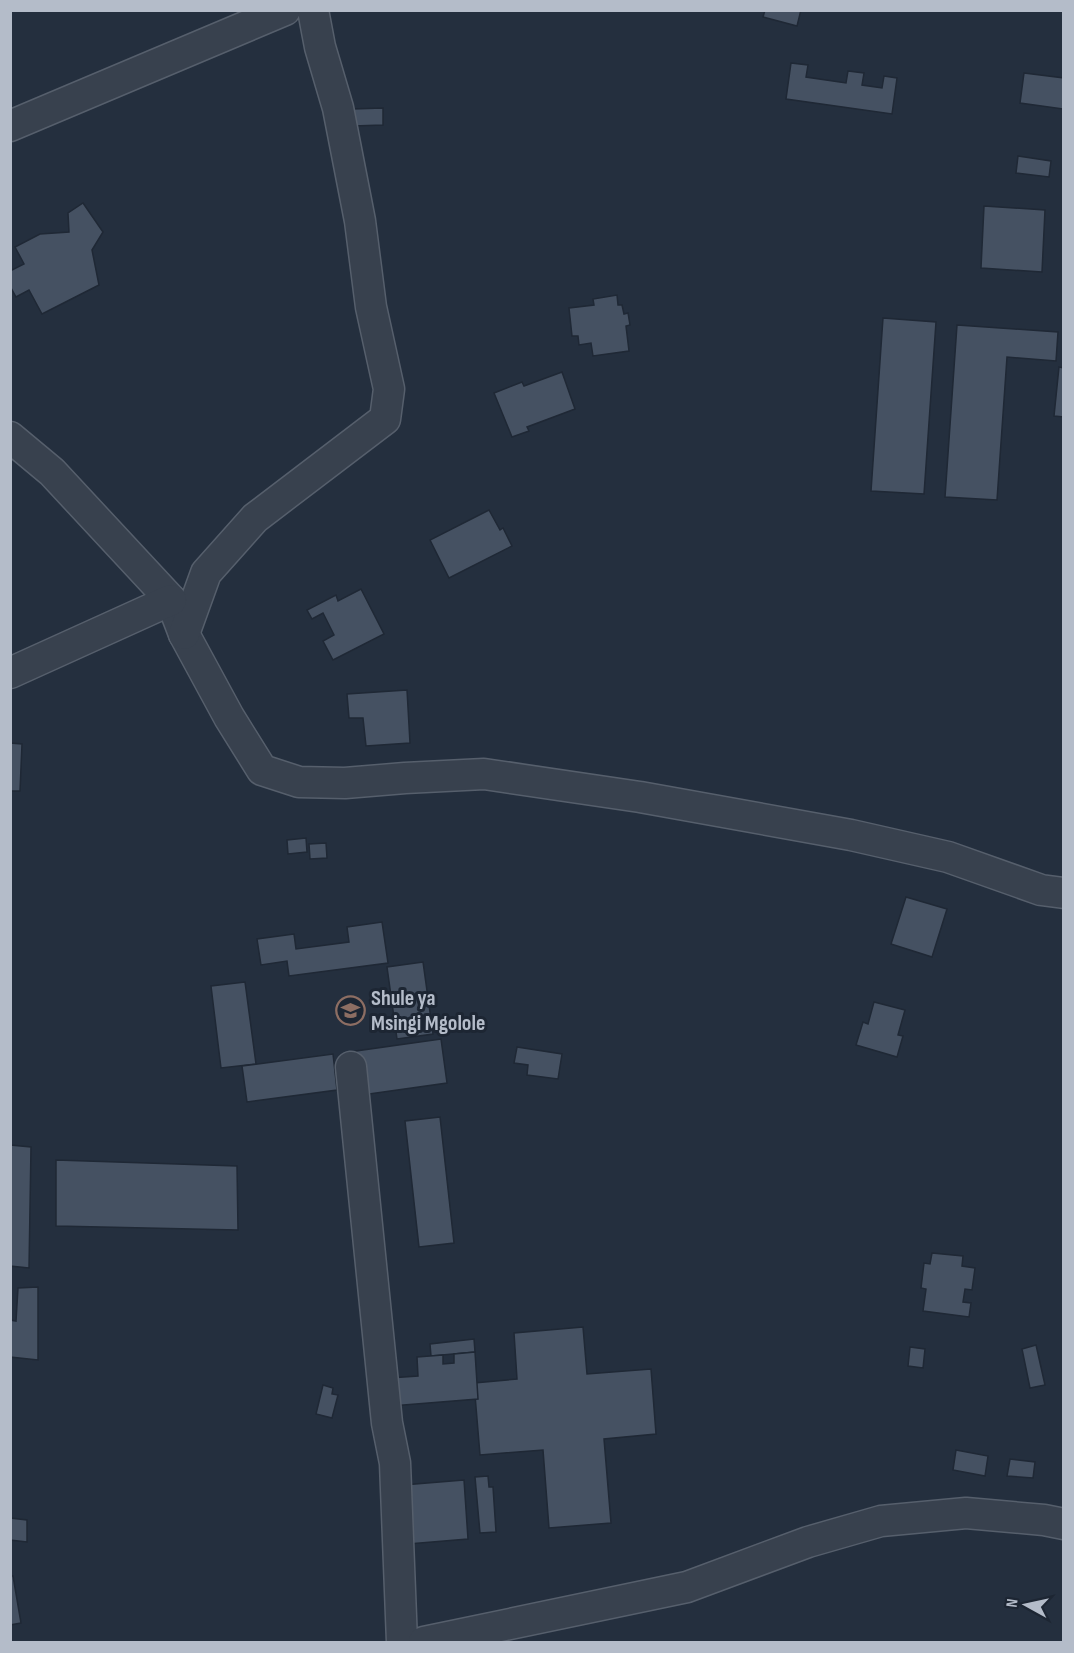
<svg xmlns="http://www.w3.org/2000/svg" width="1074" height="1653" font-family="'Sofia Sans Condensed',sans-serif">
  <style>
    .building { fill: #455162; stroke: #1f2835; stroke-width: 1.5 }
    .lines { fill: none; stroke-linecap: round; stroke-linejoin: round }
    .street-casing { stroke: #565f6c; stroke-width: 33 }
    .street { stroke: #38414e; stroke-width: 30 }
    .labels { text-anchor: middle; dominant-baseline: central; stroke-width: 6; stroke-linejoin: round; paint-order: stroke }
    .poi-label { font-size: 22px; font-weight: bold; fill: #b4bcc9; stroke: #1d2633; text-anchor: start }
  </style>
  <rect width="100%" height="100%" fill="#242f3e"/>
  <!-- building -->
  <g class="building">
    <polygon points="765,10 801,10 797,26 763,17"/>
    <polygon points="791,63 808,65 806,77 846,83 848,71 864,73 862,85 882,88 884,76 897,78 892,114 786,99"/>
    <polygon points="1024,73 1064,78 1063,109 1020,103"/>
    <polygon points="383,108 383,125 353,126 352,109"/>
    <polygon points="1018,156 1051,161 1049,177 1016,173"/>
    <polygon points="83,203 103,232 92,250 99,285 42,314 29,290 16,297 10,286 10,271 24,264 15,247 40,234 69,232 68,213"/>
    <polygon points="984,206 1045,210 1042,272 981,268"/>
    <polygon points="617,295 618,305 622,305 624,314 628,313 630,325 626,326 629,351 593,356 591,343 579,345 578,336 572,336 569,308 594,305 593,299"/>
    <polygon points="883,318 936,322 924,494 871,491"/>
    <polygon points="957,325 1058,332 1056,361 1007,357 997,500 945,497"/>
    <polygon points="1059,367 1064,368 1064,417 1054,416"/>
    <polygon points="562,372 575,409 527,427 529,431 512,437 494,393 522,382 524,386"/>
    <polygon points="489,510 500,530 503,528 512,546 449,578 430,540"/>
    <polygon points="361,589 384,634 333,660 323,641 334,635 323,613 312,619 307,610 336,595 338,601"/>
    <polygon points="407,690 410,743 366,746 363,718 349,718 347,694"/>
    <polygon points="10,743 22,744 20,791 10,791"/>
    <polygon points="306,838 307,852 288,854 287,840"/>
    <polygon points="326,843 327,858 310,859 309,844"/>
    <polygon points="906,897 947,909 932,957 891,944"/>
    <polygon points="382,922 388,963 289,976 287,961 261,965 257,939 294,934 296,949 349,942 347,927"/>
    <polygon points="423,962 433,1034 397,1039 387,967"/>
    <polygon points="245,982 256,1064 221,1068 211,986"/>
    <polygon points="874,1002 905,1010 898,1035 903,1036 897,1057 856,1045 863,1022 868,1024"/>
    <polygon points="441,1039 447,1083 362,1095 356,1051"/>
    <polygon points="517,1047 562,1054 558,1079 527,1075 528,1065 514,1063"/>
    <polygon points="333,1054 337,1090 247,1102 242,1066"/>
    <polygon points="440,1117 454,1243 419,1247 405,1121"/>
    <polygon points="10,1145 31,1147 29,1268 10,1266"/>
    <polygon points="56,1160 237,1166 238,1230 56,1226"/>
    <polygon points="932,1253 963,1256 962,1266 975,1268 972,1290 965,1289 963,1302 971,1303 969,1317 923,1311 926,1289 921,1288 924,1263 930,1264"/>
    <polygon points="38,1287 38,1360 10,1357 10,1320 16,1321 18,1288"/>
    <polygon points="583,1327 587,1374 651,1369 656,1434 604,1439 611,1523 549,1528 543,1450 480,1455 474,1383 517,1379 514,1333"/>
    <polygon points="474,1339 475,1352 431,1356 430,1344"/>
    <polygon points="1036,1345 1045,1385 1030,1388 1022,1349"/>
    <polygon points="910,1347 925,1349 923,1368 908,1366"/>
    <polygon points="475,1352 478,1399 391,1406 389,1378 418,1376 417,1357 443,1355 443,1364 454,1363 454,1354"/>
    <polygon points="323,1385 333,1388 332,1394 338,1395 332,1418 316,1414"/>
    <polygon points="956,1450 988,1456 985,1476 953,1470"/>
    <polygon points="1010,1459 1035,1462 1033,1478 1007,1476"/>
    <polygon points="488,1476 489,1487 493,1487 496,1532 480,1533 475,1477"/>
    <polygon points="464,1480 468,1539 408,1544 403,1485"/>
    <polygon points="10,1518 27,1520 27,1542 10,1540"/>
    <polygon points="10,1576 13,1576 21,1623 10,1625"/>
  </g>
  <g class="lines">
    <defs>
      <g id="street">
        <polyline points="10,126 285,10"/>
        <polyline points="10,437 52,472 171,600 184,634 229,717 262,770 299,782 345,783 405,778 484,774 640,797 851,835 948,857 1041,890 1064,893"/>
        <polyline points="184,634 206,573 255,518 385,419 389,389 371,307 360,221 338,108 320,47 313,10"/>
        <polyline points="10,673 171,600"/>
        <polyline points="351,1067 387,1423 395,1463 402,1642"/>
        <polyline points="424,1642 687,1587 808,1542 881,1521 966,1513 1044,1520 1064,1524"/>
      </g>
    </defs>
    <!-- street casing -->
    <use href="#street" class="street-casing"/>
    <!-- street -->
    <use href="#street" class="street"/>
  </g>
  <!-- icons -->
  <defs>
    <symbol id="school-ring" viewBox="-11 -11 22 22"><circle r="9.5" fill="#1d2633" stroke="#8d6e63" stroke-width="1.5"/><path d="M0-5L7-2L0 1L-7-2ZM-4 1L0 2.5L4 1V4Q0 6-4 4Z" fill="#8d6e63"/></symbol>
  </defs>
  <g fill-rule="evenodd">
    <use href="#school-ring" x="334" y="994" width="33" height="33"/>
  </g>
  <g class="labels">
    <!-- poi labels -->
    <g class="poi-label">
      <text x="371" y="998">Shule ya<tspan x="371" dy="25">Msingi Mgolole</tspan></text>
    </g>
  </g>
  <!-- border -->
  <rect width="1074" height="1653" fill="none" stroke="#b4bcc9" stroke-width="24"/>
  <!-- north arrow -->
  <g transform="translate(1026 1605) rotate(278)" stroke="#1d2633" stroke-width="4.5" paint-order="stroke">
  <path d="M0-4.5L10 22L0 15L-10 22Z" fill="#b4bcc9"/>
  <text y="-9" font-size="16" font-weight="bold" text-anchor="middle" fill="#b4bcc9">N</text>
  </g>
</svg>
